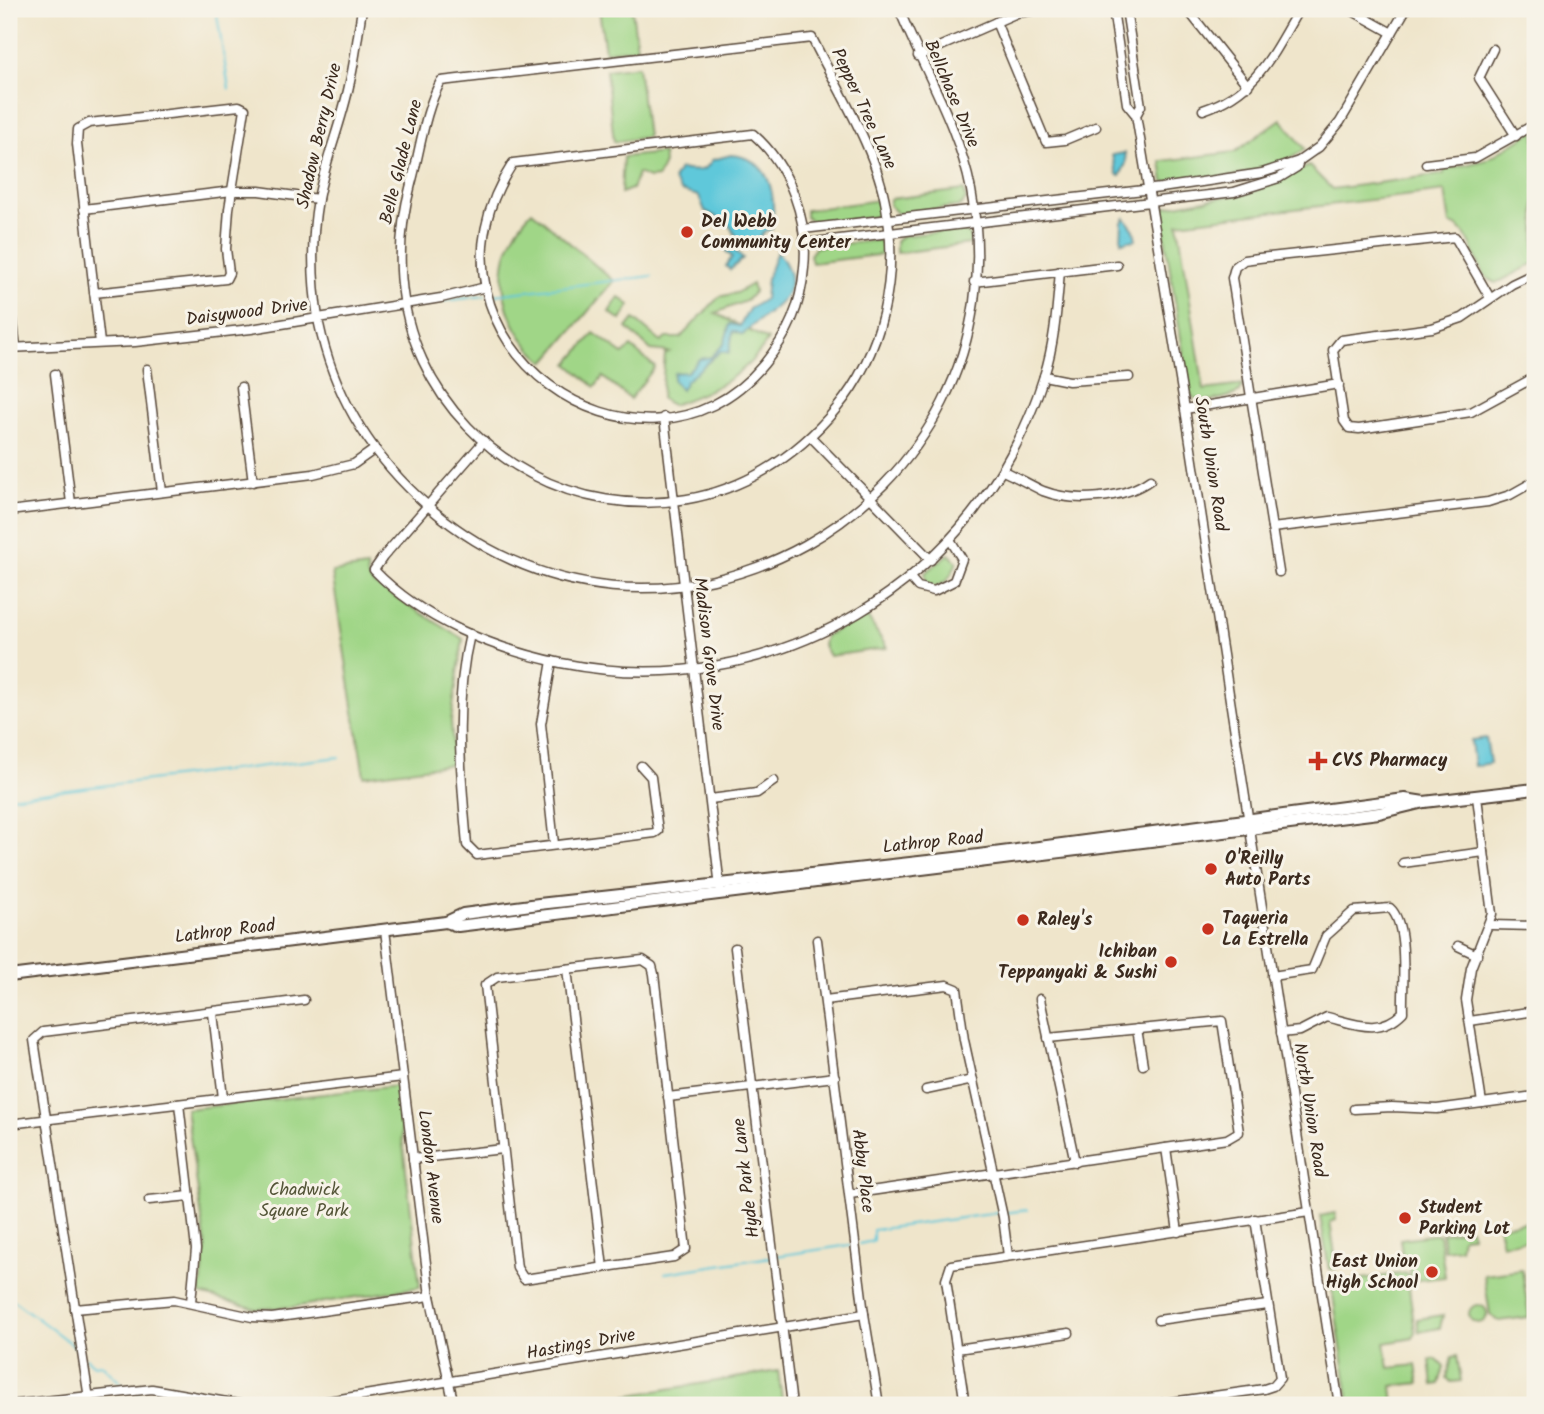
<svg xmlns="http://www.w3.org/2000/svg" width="1544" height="1414" font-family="Kalam,sans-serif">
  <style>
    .green { fill: #a0d687; stroke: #6e8052; stroke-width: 2 }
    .water { fill: #5fc8da; stroke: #4d797c; stroke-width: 2 }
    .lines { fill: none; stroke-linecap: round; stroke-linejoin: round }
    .stream { stroke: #5fc8da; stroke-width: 2 }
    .minor-casing { stroke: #564638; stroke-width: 11 }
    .major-casing { stroke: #564638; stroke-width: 14 }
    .minor { stroke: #fff; stroke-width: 8 }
    .major { stroke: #fff; stroke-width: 10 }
    .poi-dot { fill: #c8321e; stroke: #f7f3e8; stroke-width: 2.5 }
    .labels { text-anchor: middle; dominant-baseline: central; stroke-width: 6; stroke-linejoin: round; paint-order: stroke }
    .street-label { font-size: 18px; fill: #3b2a1e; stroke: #f7f3e8 }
    .poi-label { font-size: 18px; font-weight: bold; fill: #3b2a1e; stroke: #f7f3e8; text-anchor: start }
    .park-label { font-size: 18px; fill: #545538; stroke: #f7f3e8 }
  </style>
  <rect width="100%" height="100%" fill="#f7f3e8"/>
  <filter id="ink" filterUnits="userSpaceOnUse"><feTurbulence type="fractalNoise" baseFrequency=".0143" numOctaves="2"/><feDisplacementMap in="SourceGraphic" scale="14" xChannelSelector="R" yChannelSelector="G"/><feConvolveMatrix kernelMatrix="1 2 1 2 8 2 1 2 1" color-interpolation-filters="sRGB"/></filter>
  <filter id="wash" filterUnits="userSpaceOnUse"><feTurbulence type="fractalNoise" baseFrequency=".00686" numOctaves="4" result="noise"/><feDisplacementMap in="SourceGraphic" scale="28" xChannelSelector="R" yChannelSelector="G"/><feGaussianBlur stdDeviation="1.57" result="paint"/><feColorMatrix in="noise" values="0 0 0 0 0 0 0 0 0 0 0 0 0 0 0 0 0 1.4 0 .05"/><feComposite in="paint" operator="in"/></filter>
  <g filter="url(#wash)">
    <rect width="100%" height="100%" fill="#efe5cb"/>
    <!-- green -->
    <g class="green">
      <polygon points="599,9 632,9 637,48 605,52"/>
      <polygon points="638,66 647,137 614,142 606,70"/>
      <path d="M 1281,119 L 1305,149 C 1271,175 1206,182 1164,182 L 1161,161 L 1235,152 Z"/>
      <path d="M 1535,130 L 1535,263 L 1497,283 C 1474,280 1476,229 1450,224 L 1445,191 L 1178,223 L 1204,390 L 1243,385 L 1240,392 C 1228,398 1201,406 1190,395 L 1161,213 L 1164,207 L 1252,192 L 1309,166 L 1332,189 L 1444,174 L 1444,170 L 1486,160 Z"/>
      <polygon points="663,153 664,163 658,177 649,178 638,173 632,189 621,193 623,157"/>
      <polygon points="964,190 966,199 961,206 898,214 889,205 890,199"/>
      <polygon points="879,200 881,212 874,217 814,224 806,217 806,210"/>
      <path d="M 532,211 L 614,281 L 545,362 C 497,324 487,256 532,211 Z"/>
      <polygon points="962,229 970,235 970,244 896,253 896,241 902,236"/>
      <polygon points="878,240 885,245 885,254 812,263 810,255 816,247"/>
      <path d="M 752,284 L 754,292 L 746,301 L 715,313 L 768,340 C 745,377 712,391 672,405 L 661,399 L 665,354 L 669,352 L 651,350 L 627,328 L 634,319 L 661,342 L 666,338 L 680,338 L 719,297 L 736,293 Z"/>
      <polygon points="619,297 630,305 621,320 609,312"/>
      <polygon points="594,333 623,354 631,347 655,367 630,399 603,377 595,387 568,364"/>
      <path d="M 949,554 L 957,562 C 952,575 943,592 926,584 L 925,573 Z"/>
      <polygon points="367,567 368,578 374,584 463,639 451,721 454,764 364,776 332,572"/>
      <polygon points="866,615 887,648 829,656 823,645 825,636"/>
      <polygon points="396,1086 420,1287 293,1307 257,1309 200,1294 206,1247 186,1109"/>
      <polygon points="1335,1213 1336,1220 1330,1222 1337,1268 1329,1270 1320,1216"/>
      <polygon points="1526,1222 1530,1240 1502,1244 1498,1226"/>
      <polygon points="1470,1229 1471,1236 1462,1237 1460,1248 1444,1250 1442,1233"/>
      <polygon points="1439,1234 1445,1277 1411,1281 1409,1262 1403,1262 1400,1239"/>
      <polygon points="1522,1270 1529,1317 1499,1321 1490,1315 1484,1275"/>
      <polygon points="1407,1273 1415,1332 1413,1338 1385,1343 1389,1368 1416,1365 1419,1383 1392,1386 1394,1405 1350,1405 1331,1283"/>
      <circle cx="1478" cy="1314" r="9"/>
      <polygon points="1443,1315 1440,1328 1419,1332 1417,1319"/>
      <polygon points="1457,1356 1461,1381 1451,1382 1447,1378 1452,1357"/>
      <polygon points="1436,1359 1444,1367 1439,1384 1433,1385 1430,1360"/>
      <polygon points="778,1371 783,1405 681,1405 680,1400 620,1405 619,1397"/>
    </g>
    <!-- water -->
    <g class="water">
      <polygon points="1125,153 1126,163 1120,176 1117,175 1112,155"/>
      <path d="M 731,155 C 772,158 776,196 772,229 L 764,232 L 753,245 L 739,240 L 727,222 L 705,211 L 699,196 L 681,191 L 673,180 L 679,169 C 690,170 705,175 712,160 Z"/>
      <polygon points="1125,218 1134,230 1136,240 1121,242 1122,222"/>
      <polygon points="727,247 732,248 743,258 730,270 726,266 732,257 726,251"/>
      <path d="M 777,251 C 814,297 766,308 743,335 L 733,331 L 729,353 L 721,351 L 686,381 L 681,390 L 673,380 L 674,373 L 687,372 L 700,359 L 711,357 L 724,344 L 730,324 L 740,326 L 749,309 L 765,299 L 767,279 Z"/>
      <polygon points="1486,738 1490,763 1474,766 1471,740"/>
    </g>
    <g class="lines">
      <!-- stream -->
      <g class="stream">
        <polyline points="216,9 229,89"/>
        <polyline points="494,295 652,276"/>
        <polyline points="444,301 485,296"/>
        <polyline points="9,797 339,757"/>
        <polyline points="1004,1213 1027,1210"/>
        <polyline points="859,1244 873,1241 873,1230 998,1213"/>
        <polyline points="776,1256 850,1245"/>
        <polyline points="665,1273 771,1257"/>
        <polyline points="9,1297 78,1349"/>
        <polyline points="86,1358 94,1365 101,1364 127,1389"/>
        <polyline points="138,1395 151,1405"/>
      </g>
    </g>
  </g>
  <g filter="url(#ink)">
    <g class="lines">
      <defs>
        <g id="minor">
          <path d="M 362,9 C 358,34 355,61 349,86 C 341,124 325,161 318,199 C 311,239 312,283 319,324 C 333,391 368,450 418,497 C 654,718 1030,506 971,190 C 959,127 923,68 899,9"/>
          <polyline points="1056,9 1077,10"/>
          <polyline points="1113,9 1127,104 1136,115 1185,409 1339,1405"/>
          <polyline points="1126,9 1141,106 1136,115"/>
          <polyline points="1187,9 1248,86"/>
          <polyline points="1349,9 1392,33"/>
          <polyline points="996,22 1046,142 1065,140 1096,127"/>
          <path d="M 812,38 C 837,89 877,150 886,207 C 899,277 882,354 836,409 C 662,618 339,449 411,184 C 420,152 424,111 441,81 Z"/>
          <polyline points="1493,49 1479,78 1516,136"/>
          <polyline points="918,56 1017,13 1043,9"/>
          <path d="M 1203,110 C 1257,92 1272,55 1299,9"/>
          <path d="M 753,134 C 790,166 809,221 804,268 C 801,306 788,335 764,364 C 642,511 397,340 513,163 Z"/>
          <polyline points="1426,164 1475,158 1535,124"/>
          <polyline points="84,209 232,191 259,191 318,199"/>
          <polyline points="803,229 1161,188 1262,173 1299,161"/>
          <polyline points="806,243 1234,192 1279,178 1297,167 1299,161 1319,147 1340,122 1406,9"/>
          <polyline points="1535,273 1512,284 1462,318 1432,328 1341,340 1333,350 1344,421 1349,428 1359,429 1471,412 1535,377"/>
          <polyline points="974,282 1117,265"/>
          <polyline points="9,287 16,348"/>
          <polyline points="94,293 226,279 229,273 226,249 229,209 245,109 239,106 89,123 78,129 77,144 100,343"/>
          <polyline points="9,348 135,342 251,329 441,298 486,287"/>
          <polyline points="147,369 162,492"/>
          <polyline points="55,374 71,503"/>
          <polyline points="1044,376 1069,381 1129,377"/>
          <polyline points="241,387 253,482"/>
          <polyline points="1185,409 1339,384"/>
          <polyline points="664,417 720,887"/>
          <polyline points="811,437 931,560"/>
          <path d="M 484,441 L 383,557 L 374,570 C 422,620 494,649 561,663 C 773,706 980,583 1044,376 C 1055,342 1057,306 1060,271"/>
          <path d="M 1003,471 C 1017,477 1030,485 1043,491 C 1074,503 1124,499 1150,480"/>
          <polyline points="9,511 313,474 354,464 375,449"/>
          <polyline points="1272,528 1488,502 1510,495 1535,481"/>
          <polyline points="1279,572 1232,278 1235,267 1244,260 1259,258 1455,237 1490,298"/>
          <polyline points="911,579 918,587 934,591 954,581 962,559 951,541"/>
          <path d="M 470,634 C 453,705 461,773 467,845 L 477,855 L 655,833 L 658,831 L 651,777 L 641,766"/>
          <polyline points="552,661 541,724 554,844"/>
          <polyline points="1477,797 1492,914 1471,968 1466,1000 1482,1103"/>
          <polyline points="710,799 757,793 774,781"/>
          <polyline points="1403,863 1484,852"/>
          <polyline points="1491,925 1535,926"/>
          <polyline points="385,930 430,1296 454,1405"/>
          <polyline points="817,940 864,1314 879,1405"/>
          <polyline points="1458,946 1477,955"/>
          <polyline points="735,948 792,1405"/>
          <polygon points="643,960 652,966 654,974 686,1249 674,1257 524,1279 517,1268 485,985 497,977"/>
          <polyline points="567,969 603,1268"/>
          <path d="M 1272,976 L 1312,970 L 1326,936 L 1354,911 L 1390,908 C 1409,925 1402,986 1403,1012 C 1380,1036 1355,1024 1327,1017 L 1300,1031 L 1281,1033"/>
          <polyline points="1040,999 1075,1162"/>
          <polyline points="825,1000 947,985 957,989 964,1040 1003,1217 1008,1256"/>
          <polyline points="213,1013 223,1098"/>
          <polyline points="1470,1021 1535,1011"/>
          <polyline points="1137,1029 1143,1065"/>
          <polyline points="926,1090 973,1080"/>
          <polyline points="668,1097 835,1077"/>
          <polyline points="179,1104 196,1249 191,1302"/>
          <polyline points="1354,1109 1392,1107 1437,1109 1535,1096"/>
          <polyline points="9,1124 403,1077"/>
          <polyline points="1166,1148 1178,1232"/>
          <polyline points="413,1159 503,1149"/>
          <polyline points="850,1194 1227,1139 1239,1132 1222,1021 1048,1038"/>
          <polyline points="149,1200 190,1196"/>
          <polyline points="75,1309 174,1300 252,1317 272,1318 430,1296"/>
          <polyline points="1158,1320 1267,1305"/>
          <polyline points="957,1349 1069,1333"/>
          <polyline points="9,1405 152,1389 244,1405"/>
          <polyline points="90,1405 34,1040 43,1032 304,1000"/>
          <polyline points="303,1405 864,1314"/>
          <polyline points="965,1405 946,1280 951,1265 1309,1212"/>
          <polyline points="1150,1405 1264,1389 1273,1386 1280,1378 1255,1219"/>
        </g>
        <g id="major">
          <polyline points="446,922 458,926 1379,813 1424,802 1535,789"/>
          <polyline points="9,976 446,922 463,914 539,904 955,858 1405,799 1424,802"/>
        </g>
      </defs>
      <!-- minor casing -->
      <use href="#minor" class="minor-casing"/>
      <!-- major casing -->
      <use href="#major" class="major-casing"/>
      <!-- minor -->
      <use href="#minor" class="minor"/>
      <!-- major -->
      <use href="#major" class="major"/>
    </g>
  </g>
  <!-- markers -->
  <g class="poi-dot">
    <circle cx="687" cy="232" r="7"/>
    <path d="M1314.5 750.5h7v7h7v7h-7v7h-7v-7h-7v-7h7z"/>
    <circle cx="1211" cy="869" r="7"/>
    <circle cx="1023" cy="920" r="7"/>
    <circle cx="1208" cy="929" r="7"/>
    <circle cx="1171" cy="962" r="7"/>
    <circle cx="1405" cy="1218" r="7"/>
    <circle cx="1432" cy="1272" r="7"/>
  </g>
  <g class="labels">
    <!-- street labels -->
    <g class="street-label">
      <text transform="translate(951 94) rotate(67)">Bellchase Drive</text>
      <text transform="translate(863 109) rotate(65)">Pepper Tree Lane</text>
      <text transform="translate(320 136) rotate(-77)">Shadow Berry Drive</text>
      <text transform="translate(402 162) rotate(-76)">Belle Glade Lane</text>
      <text transform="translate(247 313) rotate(-7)">Daisywood Drive</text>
      <text transform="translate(1210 464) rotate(81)">South Union Road</text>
      <text transform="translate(708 654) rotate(83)">Madison Grove Drive</text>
      <text transform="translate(933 843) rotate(-6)">Lathrop Road</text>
      <text transform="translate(225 932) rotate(-7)">Lathrop Road</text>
      <text transform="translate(1309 1110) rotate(81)">North Union Road</text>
      <text transform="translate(430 1167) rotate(83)">London Avenue</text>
      <text transform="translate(862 1171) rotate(83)">Abby Place</text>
      <text transform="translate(747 1178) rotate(-97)">Hyde Park Lane</text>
      <text transform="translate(581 1345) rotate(-10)">Hastings Drive</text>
    </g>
    <!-- poi labels -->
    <g class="poi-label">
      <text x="701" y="222">Del Webb<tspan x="701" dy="21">Community Center</tspan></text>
      <text x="1332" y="761">CVS Pharmacy</text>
      <text x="1225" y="859">O'Reilly<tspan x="1225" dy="21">Auto Parts</tspan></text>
      <text x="1222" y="919">Taqueria<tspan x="1222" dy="21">La Estrella</tspan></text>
      <text x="1037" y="920">Raley's</text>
      <text x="1157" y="952" text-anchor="end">Ichiban<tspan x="1157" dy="21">Teppanyaki &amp; Sushi</tspan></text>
      <text x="1419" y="1208">Student<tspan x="1419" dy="21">Parking Lot</tspan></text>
      <text x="1418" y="1262" text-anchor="end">East Union<tspan x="1418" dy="21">High School</tspan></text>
    </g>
    <!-- park labels -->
    <g class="park-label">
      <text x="304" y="1190">Chadwick<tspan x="304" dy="21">Square Park</tspan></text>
    </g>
  </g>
  <!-- margin -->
  <rect width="1544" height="1414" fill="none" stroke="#f7f3e8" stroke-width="35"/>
</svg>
